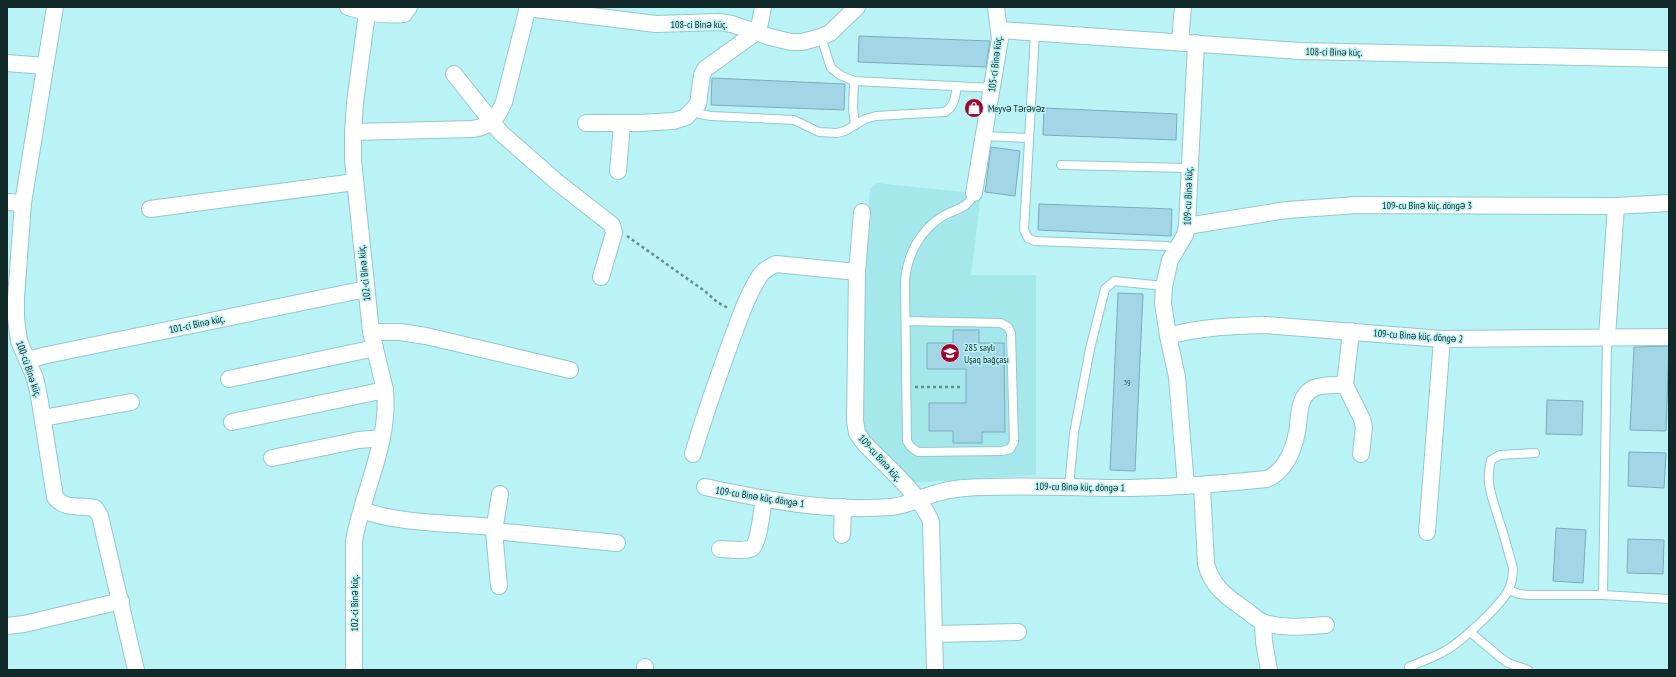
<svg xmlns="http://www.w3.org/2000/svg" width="1676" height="677" font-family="'PT Sans Narrow',sans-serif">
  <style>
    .built { fill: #a5e8eb }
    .building { fill: #a2d6e6; stroke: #7aacbc }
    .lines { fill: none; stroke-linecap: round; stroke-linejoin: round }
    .lane-casing { stroke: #91c9cc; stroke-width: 10 }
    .street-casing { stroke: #91c9cc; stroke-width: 18 }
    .path { stroke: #638b8c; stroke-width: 2.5; stroke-dasharray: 3 3; stroke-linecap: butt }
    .lane { stroke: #fff; stroke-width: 8 }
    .street { stroke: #fff; stroke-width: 16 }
    .labels { text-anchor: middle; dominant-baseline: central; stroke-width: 3; stroke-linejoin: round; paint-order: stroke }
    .number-label { font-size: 8px; fill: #365459 }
    .street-label { font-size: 10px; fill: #12292a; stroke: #baf3f5 }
    .poi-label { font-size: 10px; fill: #12292a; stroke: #baf3f5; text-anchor: start }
  </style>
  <rect width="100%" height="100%" fill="#baf3f5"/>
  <!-- built -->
  <polygon class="built" points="877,183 974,193 981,195 971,275 1036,275 1036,475 910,483 864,431 863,273 870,189"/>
  <!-- building -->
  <g class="building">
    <polygon points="859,36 990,41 986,67 858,62"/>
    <polygon points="712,78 845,84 844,110 711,105"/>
    <polygon points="1044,108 1177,114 1176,140 1043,135"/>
    <polygon points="991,147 1020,151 1015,196 985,192"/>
    <polygon points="1039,204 1172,209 1171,236 1038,230"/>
    <polygon points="1118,293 1143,294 1135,471 1110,470"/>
    <polygon points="953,330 979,330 979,343 1004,343 1005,432 982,432 982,443 953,443 953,431 929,431 929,403 966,403 966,369 927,369 927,343 953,343"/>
    <polygon points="1669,346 1666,431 1630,430 1634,347"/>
    <polygon points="1547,400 1583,401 1582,435 1546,434"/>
    <polygon points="1629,452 1666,453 1664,488 1628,486"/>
    <polygon points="1556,528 1586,530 1583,583 1553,581"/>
    <polygon points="1628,539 1664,540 1663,574 1627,573"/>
  </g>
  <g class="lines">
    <defs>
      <g id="lane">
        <polyline points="1035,33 1024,230 1028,238 1035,241 1166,246 1176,248"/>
        <polyline points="821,37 831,68 840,75 854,81 993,88"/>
        <polyline points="854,81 853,108 855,125"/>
        <path d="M 694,110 L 700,114 L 711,116 L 794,120 L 819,132 L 837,133 L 845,131 L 865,119 L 876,116 L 945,112 C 955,106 955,97 957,86"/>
        <polyline points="984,136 1028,138"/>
        <polyline points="1061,165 1189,168"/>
        <path d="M 906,321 L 1001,323 L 1008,327 L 1011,333 L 1014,442 L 1010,449 L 1002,451 L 918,452 L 911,447 L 907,441 L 905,281 C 907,255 920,230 943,216 C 957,208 968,209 974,193"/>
        <polyline points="1069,487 1074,433 1090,349 1105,289 1114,281 1164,286"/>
        <polyline points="1509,590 1519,594 1528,595 1603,595 1669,599"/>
        <polyline points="1603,595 1607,337"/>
        <polyline points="1470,632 1501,658 1508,663 1528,670"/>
        <path d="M 1409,667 C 1420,662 1432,658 1443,652 C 1459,644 1501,606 1509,589 C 1512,582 1513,576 1513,568 C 1508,551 1504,534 1498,517 C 1492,496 1485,483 1491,460 L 1500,455 L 1535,453"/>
      </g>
      <g id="street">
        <path d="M 55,7 L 23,203 L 16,298 L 16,318 L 19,341 L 35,378 L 39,396 L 55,497 C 64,510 81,505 95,508 L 100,516 L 136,670"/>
        <path d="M 348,7 C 367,13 384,16 404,14 L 409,7"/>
        <polyline points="527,8 656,24 719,22 732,24 770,37 791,42 802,42 821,37 830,33 857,7"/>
        <polyline points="1000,30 1300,51 1669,59"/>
        <polyline points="1180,42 1183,7"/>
        <polyline points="7,63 45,66"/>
        <polyline points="454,74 501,133 557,182 612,225 614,233 601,277"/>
        <polyline points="586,123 640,123 674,121 686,117 698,104 702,75 705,69 755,33 760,23 763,7"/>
        <polyline points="353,132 355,103 367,13"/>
        <polyline points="618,171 622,124"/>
        <polyline points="974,193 1000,39 996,7"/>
        <polyline points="7,202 23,203"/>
        <polyline points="150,209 355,182"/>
        <path d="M 862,212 L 857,272 L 855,421 L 857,433 L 864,443 C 884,464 921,495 931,522 L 935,670"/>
        <polyline points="1187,226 1287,210 1357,205 1616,206 1669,203"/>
        <polyline points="371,332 400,332 426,336 570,370"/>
        <path d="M 1168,336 C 1200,327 1232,326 1265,325 L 1442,339 L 1669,337"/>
        <polyline points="1607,337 1616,206"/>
        <polyline points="28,360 47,355 366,289"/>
        <polyline points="229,379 375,348"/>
        <polyline points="1345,385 1362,419 1364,427 1361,454"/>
        <polyline points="43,418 131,402"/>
        <polyline points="232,422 385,390"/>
        <path d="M 693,454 C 704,416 717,380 730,344 C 739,320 747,295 761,274 C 765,269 770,267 776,264 L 857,272"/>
        <polyline points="272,458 359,440 382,438"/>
        <polyline points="1186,486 1177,377 1168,336 1163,303 1164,286 1170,260 1185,235 1187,226 1196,43"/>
        <path d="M 1202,486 L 1206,564 C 1213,589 1228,597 1247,611 C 1252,615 1259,621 1265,623 C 1284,629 1306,626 1326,625"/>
        <path d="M 705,487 C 766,500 828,512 891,507 C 907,506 921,497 937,493 C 953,488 971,487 988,487 C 1035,485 1083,488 1130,488 C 1176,487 1221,484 1266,479 C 1284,474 1294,449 1297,432 C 1300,417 1297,396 1314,388 C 1323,384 1336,385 1345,385 L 1351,331"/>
        <path d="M 362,510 C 399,524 452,523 493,527 L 494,531 L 617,543"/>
        <polyline points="1427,532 1442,339"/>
        <polyline points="842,535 843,507"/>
        <path d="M 720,549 C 729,549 744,552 752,548 C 759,543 762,509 764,499"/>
        <polyline points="499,586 494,531 500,494"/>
        <polyline points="1263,623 1264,642 1269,670"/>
        <polyline points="7,626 24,624 121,601"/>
        <polyline points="934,634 1018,632"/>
        <path d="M 354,670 L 354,541 C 363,490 390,443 385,390 L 371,332 L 353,160 L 353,132 L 473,129 C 491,126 497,118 504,102 L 528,7"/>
        <polyline points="645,670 645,667"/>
      </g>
    </defs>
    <!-- lane casing -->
    <use href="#lane" class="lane-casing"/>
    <!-- street casing -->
    <use href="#street" class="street-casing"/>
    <!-- path -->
    <g class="path">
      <polyline points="627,236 706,292 717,302 728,308"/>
      <polyline points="915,387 961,387"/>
    </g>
    <!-- lane -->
    <use href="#lane" class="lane"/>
    <!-- street -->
    <use href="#street" class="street"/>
  </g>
  <!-- icons -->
  <defs>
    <symbol id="shop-disc" viewBox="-11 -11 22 22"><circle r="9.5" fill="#a3052a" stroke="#baf3f5"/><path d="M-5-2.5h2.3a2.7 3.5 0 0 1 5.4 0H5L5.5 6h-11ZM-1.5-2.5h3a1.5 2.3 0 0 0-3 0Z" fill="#fff"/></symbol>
    <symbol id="school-disc" viewBox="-11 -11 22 22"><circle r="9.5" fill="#a3052a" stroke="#baf3f5"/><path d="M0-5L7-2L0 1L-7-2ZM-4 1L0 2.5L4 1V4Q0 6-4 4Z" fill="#fff"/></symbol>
  </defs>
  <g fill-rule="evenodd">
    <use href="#shop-disc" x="963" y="97" width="22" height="22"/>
    <use href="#school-disc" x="939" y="342" width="22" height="22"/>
  </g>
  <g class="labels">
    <!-- number labels -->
    <g class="number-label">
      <text x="1127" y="382">39</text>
    </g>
    <!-- street labels -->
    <g class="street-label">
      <text x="699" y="24">108-ci Binə küç.</text>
      <text transform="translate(1334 52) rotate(1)">108-ci Binə küç.</text>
      <text transform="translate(995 64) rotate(-83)">105-ci Binə küç.</text>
      <text transform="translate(1188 196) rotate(-88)">109-cu Binə küç.</text>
      <text x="1427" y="205">109-cu Binə küç. döngə 3</text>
      <text transform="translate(364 273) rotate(-96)">102-ci Binə küç.</text>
      <text transform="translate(197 324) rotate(-12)">101-ci Binə küç.</text>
      <text transform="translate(1418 336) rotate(4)">109-cu Binə küç. döngə 2</text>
      <text transform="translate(29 369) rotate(71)">100-cü Binə küç.</text>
      <text transform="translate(880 458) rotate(48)">109-cu Binə küç.</text>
      <text transform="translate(1080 487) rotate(1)">109-cu Binə küç. döngə 1</text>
      <text transform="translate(760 497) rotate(9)">109-cu Binə küç. döngə 1</text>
      <text transform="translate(354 603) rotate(-90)">102-ci Binə küç.</text>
    </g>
    <!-- poi labels -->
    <g class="poi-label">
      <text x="988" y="108">Meyvə Tərəvəz</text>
      <text x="964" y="347">285 saylı<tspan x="964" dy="12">Uşaq bağçası</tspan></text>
    </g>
  </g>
  <!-- border -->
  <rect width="1676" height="677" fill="none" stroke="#12292a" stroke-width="16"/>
</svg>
